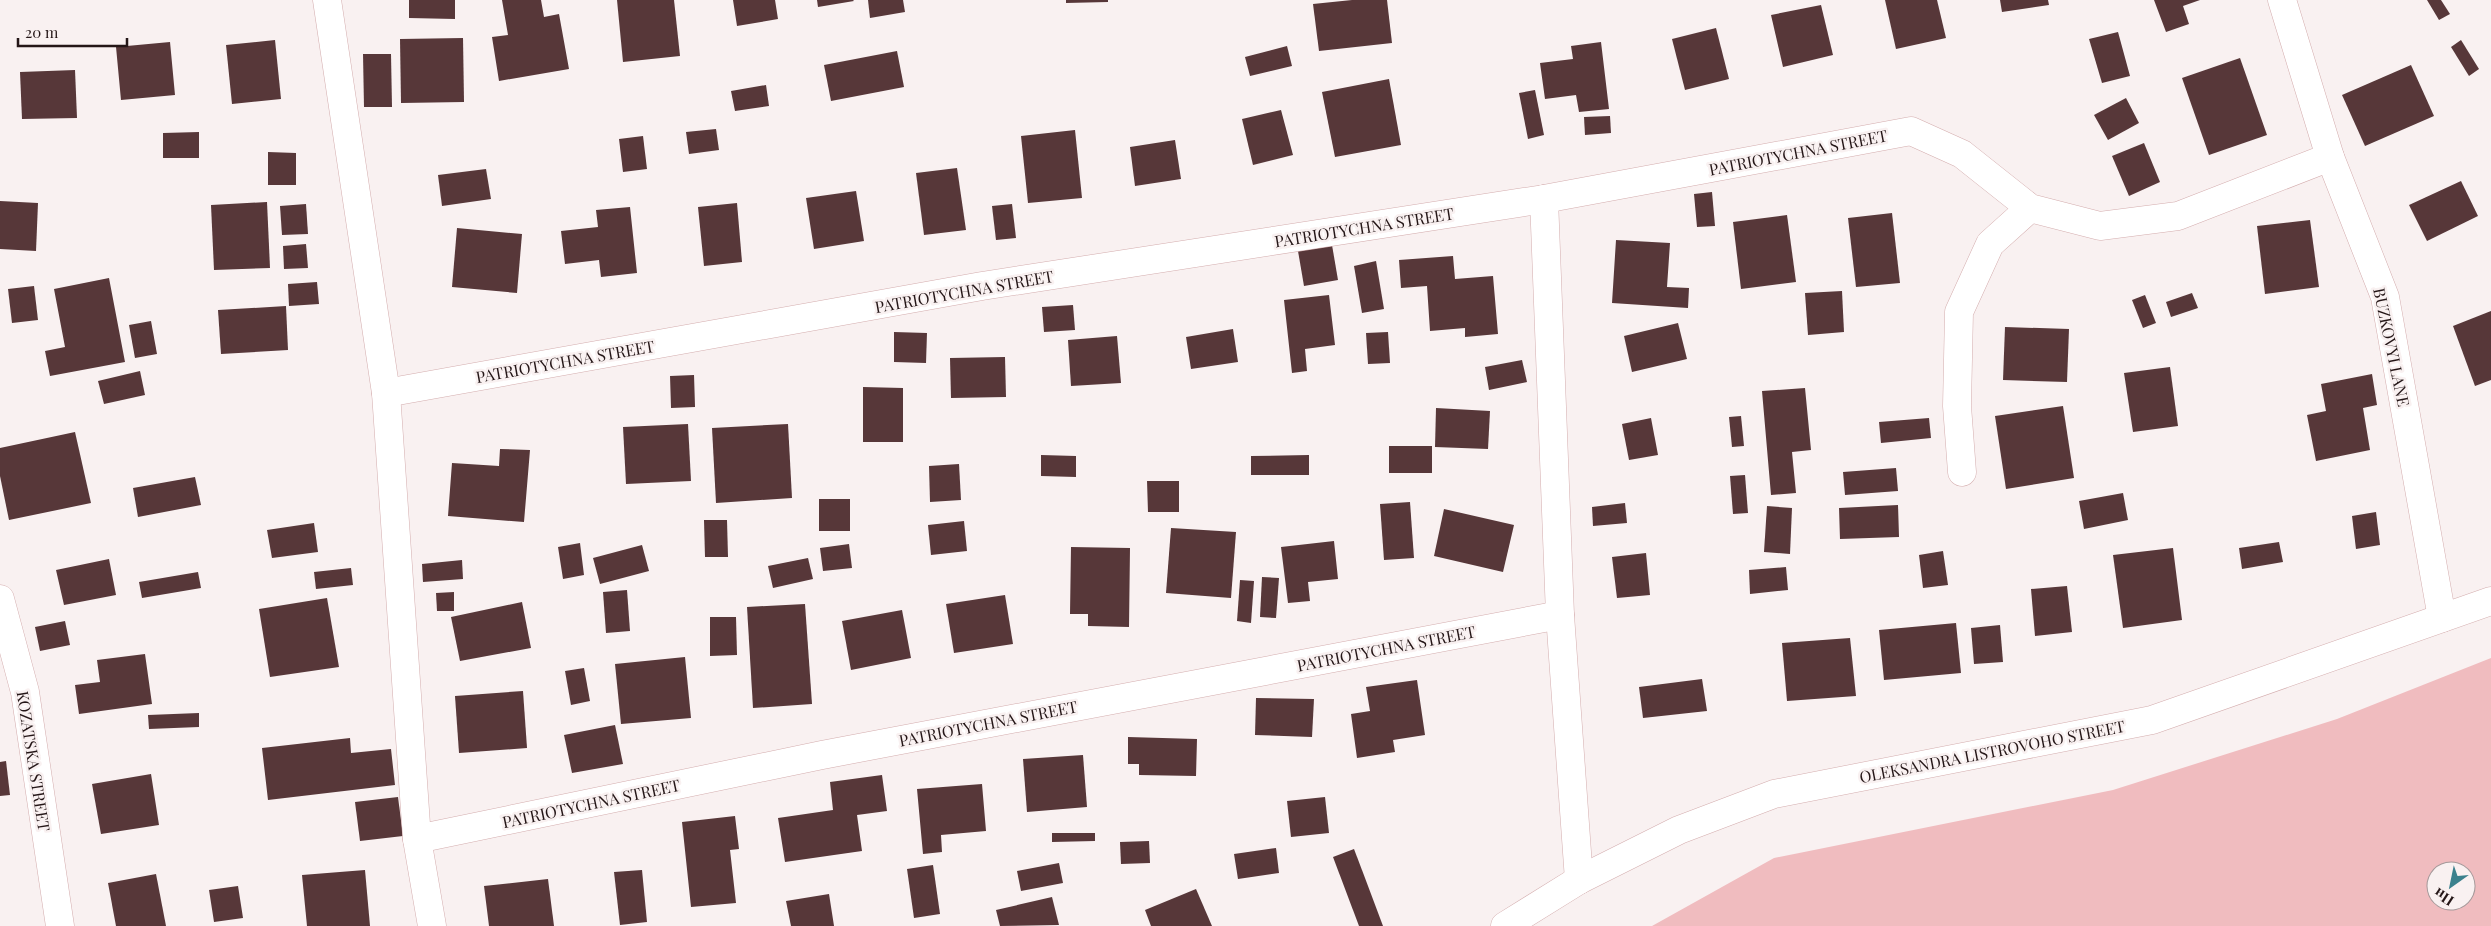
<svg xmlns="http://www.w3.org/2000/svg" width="2491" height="926" font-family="'Playfair Display',serif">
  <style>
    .green { fill: #f0bcbf; fill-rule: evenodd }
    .building { fill: #573739 }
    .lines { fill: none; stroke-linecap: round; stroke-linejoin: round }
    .street-casing { stroke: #d4adae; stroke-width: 29 }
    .street { stroke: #fff; stroke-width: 28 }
    .labels { text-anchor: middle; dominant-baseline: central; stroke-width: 5; stroke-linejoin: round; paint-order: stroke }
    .street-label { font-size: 16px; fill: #241617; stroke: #f9f1f1 }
  </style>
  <rect width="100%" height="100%" fill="#f9f1f1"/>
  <!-- green -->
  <path class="green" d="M 2491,658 L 2491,926 L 1652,926 L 1774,858 L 2113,790 L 2337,719 ZM 2436,871 L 2466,871 L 2466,901 L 2436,901 Z"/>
  <!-- building -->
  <g class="building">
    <polygon points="409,0 455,0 455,19 409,18"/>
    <polygon points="502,0 541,0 544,17 559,14 569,69 499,81 492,37 508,35"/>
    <polygon points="617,0 674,0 680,56 623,62"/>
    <polygon points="733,0 775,0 778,19 737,26"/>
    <polygon points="817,0 853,0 854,1 818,7"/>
    <polygon points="868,0 903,0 905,12 870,18"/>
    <polygon points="1066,0 1108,0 1108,2 1066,3"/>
    <polygon points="1352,0 1387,0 1392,43 1319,51 1313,4"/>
    <polygon points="1885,0 1937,0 1946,38 1896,49"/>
    <polygon points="2000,0 2048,0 2049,5 2002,12"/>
    <polygon points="2154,0 2200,0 2183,6 2189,24 2166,32"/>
    <polygon points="2427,0 2441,0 2450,14 2439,20"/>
    <polygon points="1821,5 1833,55 1783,67 1771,15"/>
    <polygon points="1716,28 1729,79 1685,90 1672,39"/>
    <polygon points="2118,32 2130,76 2102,83 2089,39"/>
    <polygon points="463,38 464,102 401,103 400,39"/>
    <polygon points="275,40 281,99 232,104 226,45"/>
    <polygon points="2461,40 2479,69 2469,76 2451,47"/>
    <polygon points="170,42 175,95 121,100 116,47"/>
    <polygon points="1601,42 1609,109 1579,112 1576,95 1545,99 1540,63 1573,59 1571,46"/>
    <polygon points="1287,46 1292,66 1250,76 1245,57"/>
    <polygon points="897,51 904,87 831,101 824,65"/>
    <polygon points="363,54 391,54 392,107 364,107"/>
    <polygon points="2240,58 2267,135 2209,155 2182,78"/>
    <polygon points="2411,65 2434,116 2365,146 2342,95"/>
    <polygon points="75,70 77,118 22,119 20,72"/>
    <polygon points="1389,79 1401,145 1335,157 1322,92"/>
    <polygon points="766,85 769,106 735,111 731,91"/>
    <polygon points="1535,90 1544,135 1528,139 1519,93"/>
    <polygon points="2126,98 2139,123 2108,140 2094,115"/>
    <polygon points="1281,110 1293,155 1253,165 1242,119"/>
    <polygon points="1610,116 1611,133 1585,135 1584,117"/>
    <polygon points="716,129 719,150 689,154 686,132"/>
    <polygon points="1075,130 1082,198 1028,203 1021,136"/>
    <polygon points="199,132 199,158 163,158 163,133"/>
    <polygon points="643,136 647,169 623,172 619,139"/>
    <polygon points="1175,140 1181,179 1135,186 1130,147"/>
    <polygon points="2144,143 2160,182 2129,196 2112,156"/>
    <polygon points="268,152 296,153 296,185 268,185"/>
    <polygon points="957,168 966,230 924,235 916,173"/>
    <polygon points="486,169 491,199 442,206 438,175"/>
    <polygon points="2461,181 2478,216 2427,241 2409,205"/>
    <polygon points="856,191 864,241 814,249 806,198"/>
    <polygon points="1712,192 1715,226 1697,227 1694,194"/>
    <polygon points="0,201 38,203 36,251 0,249"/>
    <polygon points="267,202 270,268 214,270 211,205"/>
    <polygon points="737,203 742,262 704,266 698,207"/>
    <polygon points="306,204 308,234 282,235 280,206"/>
    <polygon points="1012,204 1016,238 996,240 992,206"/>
    <polygon points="630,207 637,273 601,277 599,260 565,264 561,231 598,227 596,210"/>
    <polygon points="1892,213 1900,283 1856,287 1848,218"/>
    <polygon points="1787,215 1796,282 1741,289 1733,222"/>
    <polygon points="2310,220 2319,287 2265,294 2257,226"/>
    <polygon points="457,228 522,234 517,293 452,287"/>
    <polygon points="1616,240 1670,243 1667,287 1689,288 1688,308 1612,303"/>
    <polygon points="306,244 308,268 284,269 283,246"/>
    <polygon points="1332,245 1338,280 1304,286 1298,251"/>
    <polygon points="1453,256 1455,279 1493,276 1498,334 1465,337 1465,328 1430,331 1427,286 1401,288 1399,260"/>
    <polygon points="1376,261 1384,309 1362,313 1354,266"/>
    <polygon points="109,278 125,362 50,376 45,351 65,347 54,289"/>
    <polygon points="317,282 319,304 289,306 288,284"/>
    <polygon points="34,286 38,320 12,323 8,289"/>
    <polygon points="1842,291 1844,332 1808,335 1805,293"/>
    <polygon points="2192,293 2198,308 2171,317 2166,302"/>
    <polygon points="1329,295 1335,345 1305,349 1307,371 1292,373 1284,300"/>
    <polygon points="2145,295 2156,323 2143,328 2132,300"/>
    <polygon points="1073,305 1075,330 1044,332 1042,307"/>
    <polygon points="286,306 288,350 221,354 218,310"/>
    <polygon points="2491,311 2491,380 2475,386 2453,326"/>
    <polygon points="151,321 157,354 135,358 129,325"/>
    <polygon points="1678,323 1687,359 1632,372 1624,336"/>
    <polygon points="2005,327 2069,329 2067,382 2003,380"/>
    <polygon points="1233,329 1238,362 1191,369 1186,337"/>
    <polygon points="894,332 927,333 926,363 894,362"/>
    <polygon points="1388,332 1390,363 1368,364 1366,333"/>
    <polygon points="1117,336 1121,383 1071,386 1068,340"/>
    <polygon points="1005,357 1006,397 951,398 950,358"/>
    <polygon points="1522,360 1527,382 1489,390 1485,367"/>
    <polygon points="2170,367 2178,426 2133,432 2124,373"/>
    <polygon points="140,371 145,395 104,404 98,381"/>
    <polygon points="2372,374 2377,405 2363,408 2370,450 2316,461 2307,415 2326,411 2321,384"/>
    <polygon points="694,375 695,407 671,408 670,376"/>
    <polygon points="863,387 903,388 903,442 863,442"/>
    <polygon points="1805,388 1811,450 1792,452 1796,493 1771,495 1762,391"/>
    <polygon points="2063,406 2074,478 2006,489 1995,416"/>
    <polygon points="1436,408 1490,411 1488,449 1435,447"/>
    <polygon points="1741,416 1744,446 1732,447 1729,417"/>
    <polygon points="1651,418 1658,455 1629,460 1622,424"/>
    <polygon points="1929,418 1931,438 1881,443 1879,422"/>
    <polygon points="688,424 691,481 626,484 623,427"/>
    <polygon points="788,424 792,498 716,503 712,428"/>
    <polygon points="75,432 91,503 9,520 0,476 0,448"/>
    <rect x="1389" y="446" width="43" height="27"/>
    <polygon points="500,449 530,450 524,522 448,516 452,463 499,466"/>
    <polygon points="1041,455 1076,456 1076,477 1041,476"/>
    <polygon points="1309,455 1309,475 1251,475 1251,456"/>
    <polygon points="959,464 961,500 930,502 929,466"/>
    <polygon points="1896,468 1898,491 1845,495 1843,472"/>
    <polygon points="1745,475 1748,513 1733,514 1730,476"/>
    <polygon points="195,477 201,505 138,517 133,488"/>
    <polygon points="1147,481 1179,481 1179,512 1148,512"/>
    <polygon points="2123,493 2128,520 2084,529 2079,501"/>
    <rect x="819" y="499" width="31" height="32"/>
    <polygon points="1410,502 1414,558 1384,560 1380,504"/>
    <polygon points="1625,503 1627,523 1593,526 1592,507"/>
    <polygon points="1898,505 1899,537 1840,539 1839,508"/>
    <polygon points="1767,506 1792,508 1790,554 1764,552"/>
    <polygon points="1444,509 1514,525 1503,572 1434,556"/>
    <polygon points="2376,512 2380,545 2356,549 2352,516"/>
    <polygon points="704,520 727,520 728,557 705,557"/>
    <polygon points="964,521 967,551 931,555 928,525"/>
    <polygon points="314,523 318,552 272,558 267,530"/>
    <polygon points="1171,528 1236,532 1231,598 1166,593"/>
    <polygon points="1334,541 1338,579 1308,582 1310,601 1288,603 1281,547"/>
    <polygon points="2279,542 2283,562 2242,569 2239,548"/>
    <polygon points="580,543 584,575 563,579 558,547"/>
    <polygon points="849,544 852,568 823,571 820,548"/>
    <polygon points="642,545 649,571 600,584 593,558"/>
    <polygon points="1071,547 1130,548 1129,627 1088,626 1088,614 1070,614"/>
    <polygon points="2173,548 2182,620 2123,628 2113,555"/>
    <polygon points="1943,551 1948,585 1923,588 1919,555"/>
    <polygon points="1646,553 1650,595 1617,598 1612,557"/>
    <polygon points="808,558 813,579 773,588 768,566"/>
    <polygon points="109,559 116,595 64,605 56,570"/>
    <polygon points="462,560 463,579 423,582 422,564"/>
    <polygon points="1786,567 1788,590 1750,594 1749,570"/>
    <polygon points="351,568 353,585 316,589 314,572"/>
    <polygon points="198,572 201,588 142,598 139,582"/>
    <polygon points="1262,577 1279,578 1276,618 1260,617"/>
    <polygon points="1240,580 1254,581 1251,623 1237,621"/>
    <polygon points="2067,586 2072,632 2035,636 2031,589"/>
    <polygon points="627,590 630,631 606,633 603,592"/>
    <polygon points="454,592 454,611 437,611 436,593"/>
    <polygon points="1005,595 1013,644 954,653 946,604"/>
    <polygon points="327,598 339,667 270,677 259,609"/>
    <polygon points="522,602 531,648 460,661 451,617"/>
    <polygon points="805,604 812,704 753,708 747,607"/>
    <polygon points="902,610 911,658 851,670 842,621"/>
    <polygon points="710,617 736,617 737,655 710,656"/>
    <polygon points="65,621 70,645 40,651 35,627"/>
    <polygon points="1956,623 1961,673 1884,680 1879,630"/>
    <polygon points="2000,625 2003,662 1974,664 1971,628"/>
    <polygon points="1850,638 1856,696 1787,701 1782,643"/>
    <polygon points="145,654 152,704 79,714 75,685 100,682 97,660"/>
    <polygon points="685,657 691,718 621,724 615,664"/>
    <polygon points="584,668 590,701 571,705 565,671"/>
    <polygon points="1702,679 1707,711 1643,718 1639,687"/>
    <polygon points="1417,680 1425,735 1393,740 1395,752 1357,758 1351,714 1370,711 1366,687"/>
    <polygon points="523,691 527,748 459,753 455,696"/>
    <polygon points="1256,698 1314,699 1312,737 1255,735"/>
    <polygon points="199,713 199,727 149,729 148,715"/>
    <polygon points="615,725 623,764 572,773 564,735"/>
    <polygon points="1128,737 1197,739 1196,776 1139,775 1139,764 1128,764"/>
    <polygon points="350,738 351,753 391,749 395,785 268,800 262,748"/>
    <polygon points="1083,755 1087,807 1027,812 1023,759"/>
    <polygon points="6,761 10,795 0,796 0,762"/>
    <polygon points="151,774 159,825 101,834 92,784"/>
    <polygon points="882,775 887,811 857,815 862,851 785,862 778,818 833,810 830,782"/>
    <polygon points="982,784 986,831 941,835 942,852 923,854 917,789"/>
    <polygon points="398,797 403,836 360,841 355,802"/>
    <polygon points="1325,797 1329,833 1291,837 1287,801"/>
    <polygon points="735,816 739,849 730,850 736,903 691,907 682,822"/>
    <polygon points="1052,833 1095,833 1095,841 1052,842"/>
    <polygon points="1149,841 1150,863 1121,864 1120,842"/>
    <polygon points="1276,848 1279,873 1238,879 1234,854"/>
    <polygon points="1354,849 1365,878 1383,926 1359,926 1333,857"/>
    <polygon points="1059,863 1063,883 1021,891 1017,871"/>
    <polygon points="933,865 940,914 914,918 907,869"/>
    <polygon points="365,870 370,926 307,926 302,875"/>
    <polygon points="642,870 647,922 620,925 614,872"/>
    <polygon points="156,874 166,926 116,926 108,883"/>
    <polygon points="548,879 554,926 489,926 484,886"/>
    <polygon points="238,886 243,918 214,922 209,890"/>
    <polygon points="1196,889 1212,926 1151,926 1145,910"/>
    <polygon points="829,894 834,926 791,926 786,901"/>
    <polygon points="1052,897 1059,925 1000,926 996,910"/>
  </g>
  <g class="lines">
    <defs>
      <g id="street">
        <polyline points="327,0 386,393 417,839 432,926"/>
        <polyline points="2282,0 2330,157 2385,297 2442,618"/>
        <polyline points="1544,199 1560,615 1579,880"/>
        <polyline points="386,393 982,286 1544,199 1911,131 1962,154 2030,208 2100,226 2178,216 2330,157"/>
        <polyline points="1962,472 1957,406 1959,312 1990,244 2030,208"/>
        <polyline points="0,599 25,692 60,926"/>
        <polyline points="417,839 822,755 1560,615"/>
        <polyline points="1505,926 1579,880 1679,830 1774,794 2152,720 2491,601"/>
      </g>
    </defs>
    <!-- street casing -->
    <use href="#street" class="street-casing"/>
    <!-- street -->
    <use href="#street" class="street"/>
  </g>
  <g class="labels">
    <!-- street labels -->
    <g class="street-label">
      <text transform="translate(1798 152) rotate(-11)">PATRIOTYCHNA STREET</text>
      <text transform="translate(1364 227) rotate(-9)">PATRIOTYCHNA STREET</text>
      <text transform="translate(964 291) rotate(-10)">PATRIOTYCHNA STREET</text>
      <text transform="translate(2392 347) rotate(78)">BUZKOVYI LANE</text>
      <text transform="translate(565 361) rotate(-10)">PATRIOTYCHNA STREET</text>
      <text transform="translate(1386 648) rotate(-11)">PATRIOTYCHNA STREET</text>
      <text transform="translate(988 723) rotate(-11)">PATRIOTYCHNA STREET</text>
      <text transform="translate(1992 751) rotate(-11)">OLEKSANDRA LISTROVOHO STREET</text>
      <text transform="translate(34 761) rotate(81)">KOZATSKA STREET</text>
      <text transform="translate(591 803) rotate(-12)">PATRIOTYCHNA STREET</text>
    </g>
  </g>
  <!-- north arrow -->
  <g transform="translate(2451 886) rotate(213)"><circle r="24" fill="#f9f1f1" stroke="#a4999a"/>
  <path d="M0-4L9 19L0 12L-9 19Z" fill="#3b818d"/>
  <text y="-8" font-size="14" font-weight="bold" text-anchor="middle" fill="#241617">Пн</text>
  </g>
  <!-- scale -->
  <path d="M18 38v8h109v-8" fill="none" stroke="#241617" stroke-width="2.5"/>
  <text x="25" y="38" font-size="15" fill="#241617" stroke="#f9f1f1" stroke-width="4" paint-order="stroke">20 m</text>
</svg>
